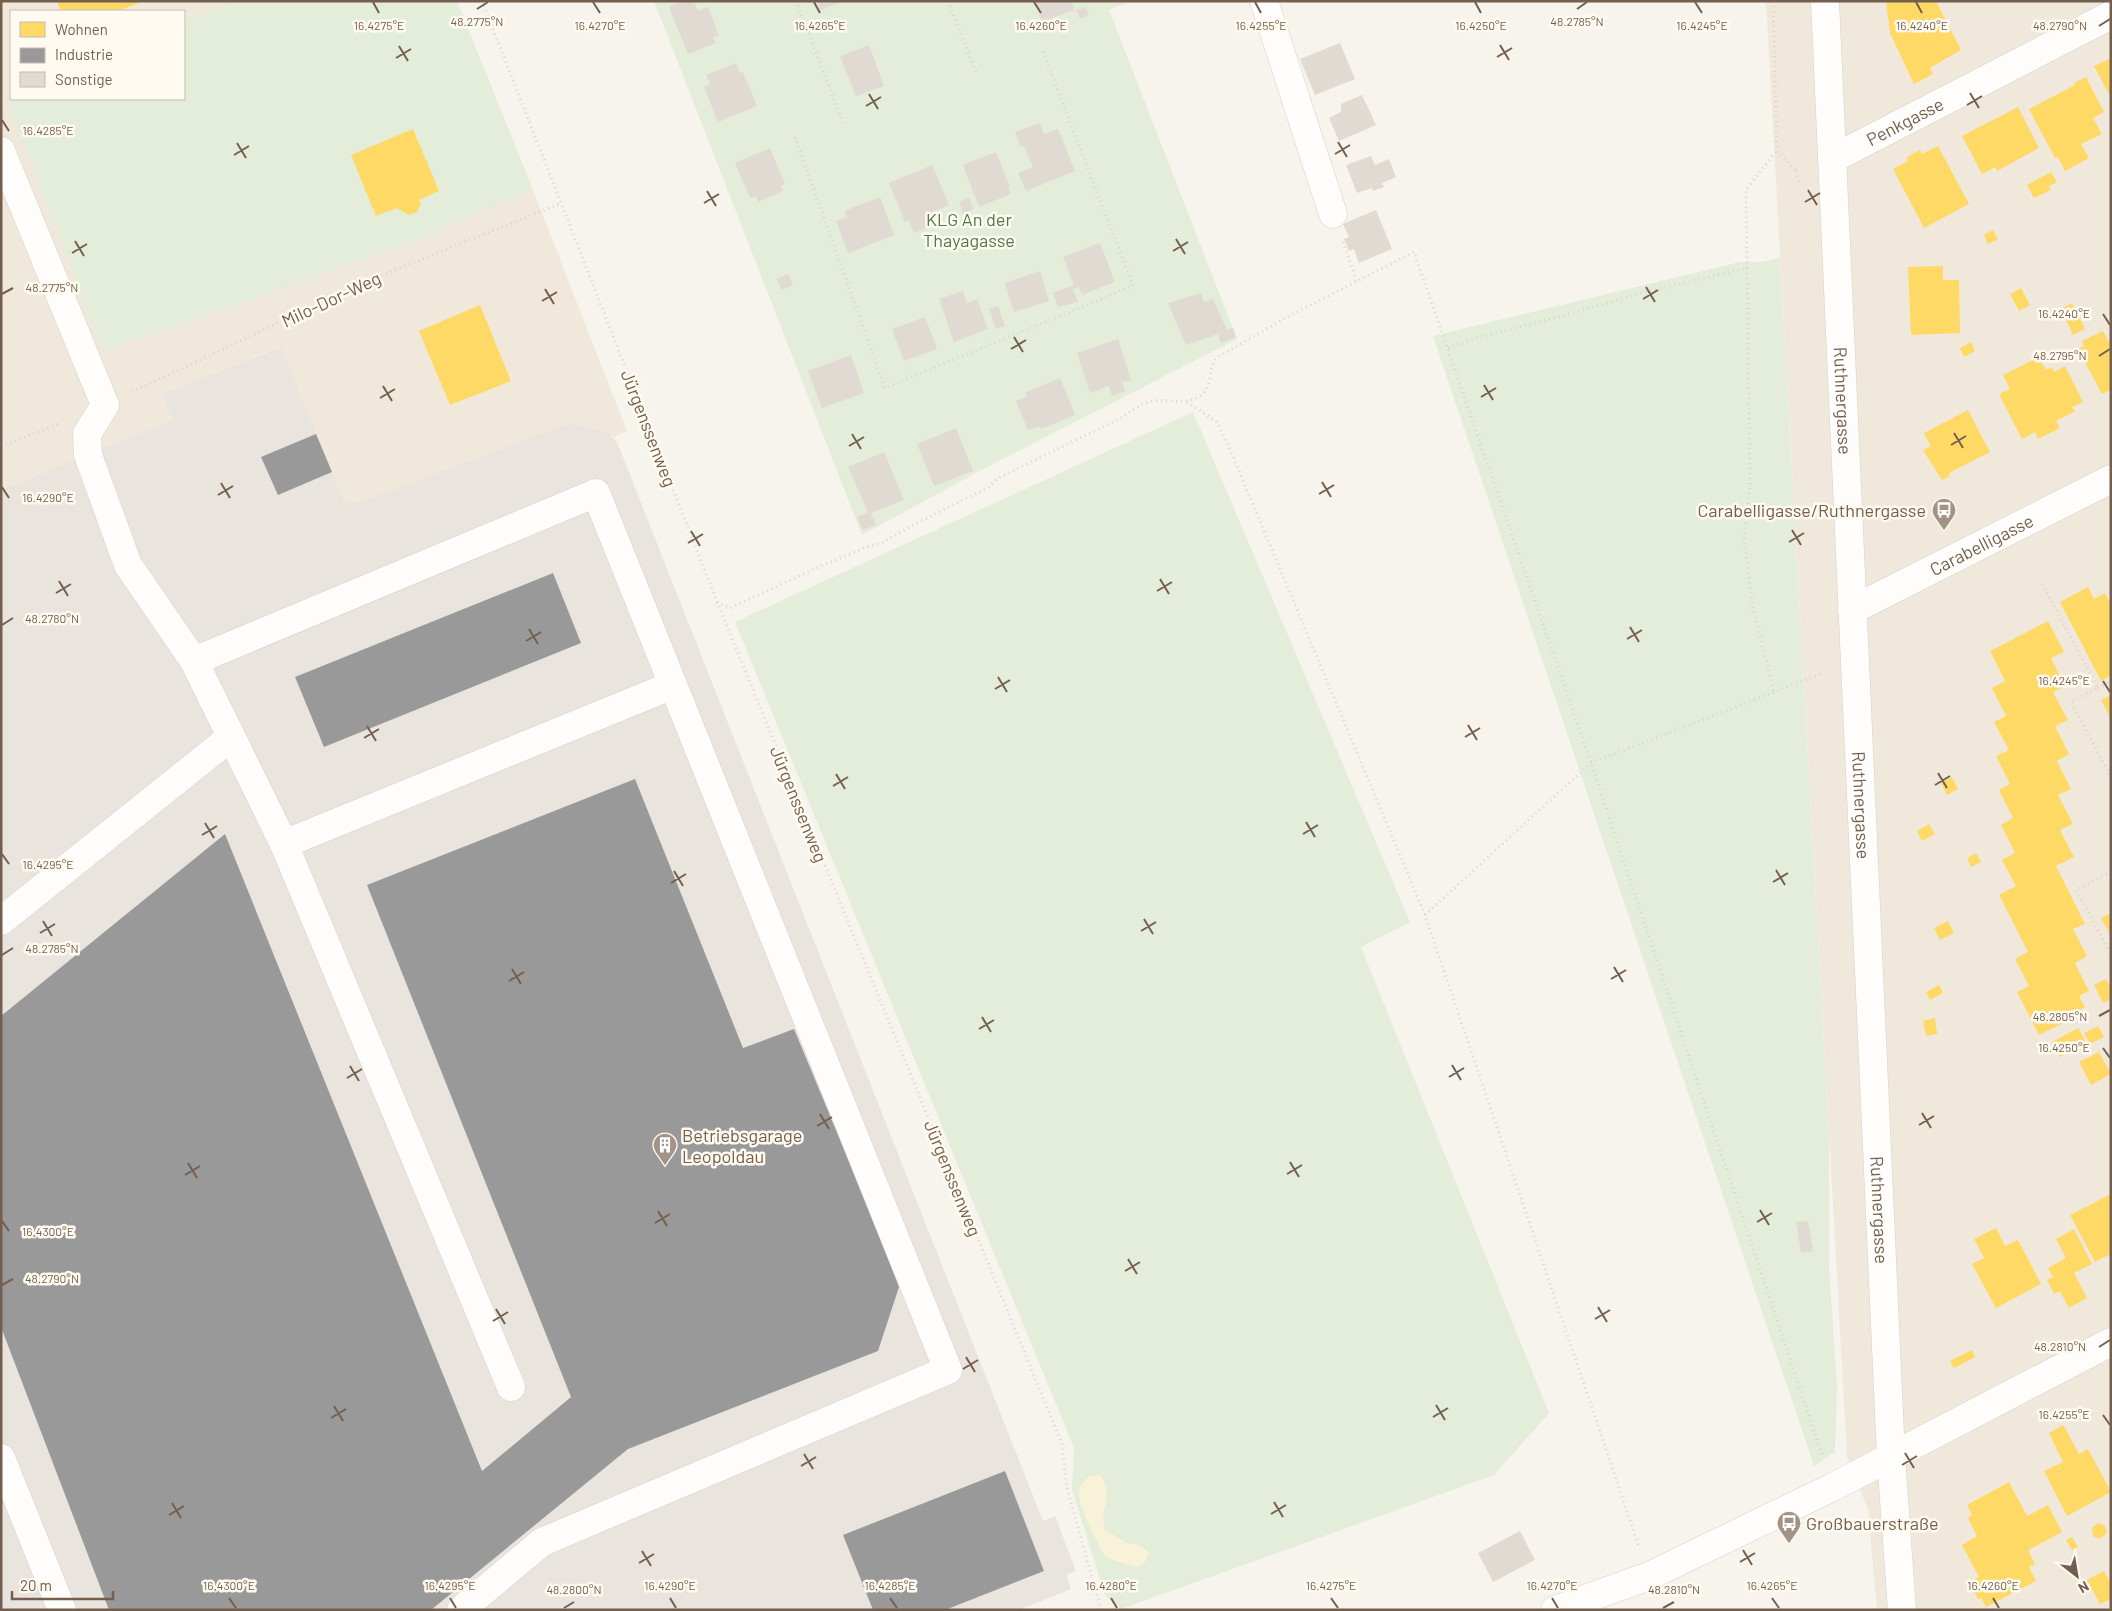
<svg xmlns="http://www.w3.org/2000/svg" width="2112" height="1611" font-family="Barlow,sans-serif">
  <style>
    .residential { fill: #f0e8db; fill-rule: evenodd }
    .industrial { fill: #eae4de }
    .green { fill: #e3edd9 }
    .sand { fill: #f8f3d8 }
    .homes { fill: #ffd966 }
    .industry { fill: #999 }
    .building { fill: #e1dad2 }
    .lines { fill: none; stroke-linecap: round; stroke-linejoin: round }
    .minor-casing { stroke: #d5d0c8; stroke-width: 29 }
    .path { stroke: #dad4cf; stroke-width: 3; stroke-dasharray: 1 4; stroke-linecap: butt }
    .minor { stroke: #fefdfc; stroke-width: 28 }
    .ticks { fill: none; stroke: #745f4e; stroke-width: 2 }
    .labels { text-anchor: middle; dominant-baseline: central; stroke-width: 5; stroke-linejoin: round; paint-order: stroke }
    .street-label { font-size: 18px; fill: #745f4e; stroke: #fefaf0 }
    .park-label { font-size: 18px; fill: #517947; stroke: #fefaf0 }
    .poi-label { font-size: 18px; fill: #745f4e; stroke: #fefaf0; text-anchor: start }
    .ticks-label { font-size: 12px; text-anchor: middle; fill: #745f4e; stroke: #fefaf0; stroke-width: 5; stroke-linejoin: round; paint-order: stroke }
  </style>
  <rect width="100%" height="100%" fill="#f7f4ed"/>
  <!-- residential -->
  <g class="residential">
    <path d="M 1,1 L 456,1 L 533,190 L 627,431 L 614,437 L 596,428 L 571,424 L 361,502 L 351,501 L 345,503 L 280,347 L 162,394 L 172,420 L 1,490 ZM 11,11 L 184,11 L 184,99 L 11,99 Z"/>
    <polygon points="1766,1 2111,1 2111,1610 1877,1610 1868,1510 1847,1456"/>
  </g>
  <!-- industrial -->
  <polygon class="industrial" points="281,347 345,503 351,501 361,502 562,426 571,424 595,428 608,433 617,442 1043,1521 1055,1516 1076,1571 1066,1575 1071,1589 1019,1610 1,1610 1,490 172,420 162,394"/>
  <!-- green -->
  <g class="green">
    <polygon points="232,1 457,1 533,190 401,246 104,351 6,97 11,95 11,99 184,99 184,22"/>
    <polygon points="654,1 1132,1 1109,10 1237,339 985,468 862,535"/>
    <polygon points="1780,258 1829,1135 1829,1265 1837,1388 1835,1452 1814,1466 1433,336 1740,262 1761,262"/>
    <polygon points="1193,412 1410,922 1361,947 1549,1413 1494,1475 1121,1609 1105,1595 1072,1490 1074,1448 735,622"/>
  </g>
  <!-- sand -->
  <path class="sand" d="M 1100,1475 C 1116,1495 1098,1508 1105,1530 L 1127,1543 L 1141,1546 L 1148,1552 C 1148,1560 1144,1564 1137,1567 L 1107,1558 C 1099,1549 1075,1498 1079,1489 C 1081,1484 1086,1480 1089,1476 Z"/>
  <!-- homes -->
  <g class="homes">
    <polygon points="57,1 144,1 118,11 61,11"/>
    <polygon points="1886,1 1936,1 1961,50 1930,68 1933,74 1914,84 1890,33"/>
    <polygon points="2111,58 2111,98 2094,66"/>
    <polygon points="2086,77 2104,112 2093,118 2102,134 2081,144 2089,158 2065,171 2058,157 2055,158 2029,109 2075,85 2074,83"/>
    <polygon points="2018,107 2039,148 1997,171 1995,167 1982,174 1962,136"/>
    <polygon points="413,129 439,191 419,200 421,203 417,212 408,215 397,208 376,216 351,155"/>
    <polygon points="1938,146 1969,204 1924,228 1893,169 1908,161 1907,157 1920,150 1922,154"/>
    <polygon points="2051,172 2057,182 2049,186 2051,190 2034,198 2027,185"/>
    <polygon points="1993,230 1998,239 1988,244 1984,235"/>
    <polygon points="1943,266 1943,280 1959,280 1960,333 1911,335 1908,267"/>
    <polygon points="2021,288 2030,305 2019,311 2010,294"/>
    <polygon points="2072,303 2085,329 2073,335 2061,309"/>
    <polygon points="480,305 511,381 450,405 419,331"/>
    <polygon points="2103,331 2111,346 2111,390 2102,394 2078,349 2084,346 2082,341"/>
    <polygon points="1971,342 1975,351 1964,357 1960,348"/>
    <polygon points="2039,357 2046,370 2052,367 2054,372 2065,366 2083,402 2072,407 2075,411 2056,421 2060,428 2038,439 2035,432 2022,439 1999,394 2010,389 2003,375"/>
    <polygon points="1968,410 1990,452 1949,473 1950,476 1942,480 1923,450 1931,446 1924,433"/>
    <polygon points="2088,587 2094,599 2105,593 2111,604 2111,676 2101,681 2060,602"/>
    <polygon points="2048,621 2064,652 2051,658 2065,686 2053,692 2068,720 2055,726 2069,754 2057,761 2071,789 2058,795 2073,824 2060,830 2074,857 2056,866 2085,924 2073,929 2087,956 2075,963 2089,991 2079,996 2085,1007 2065,1018 2067,1021 2039,1035 2017,992 2029,986 2015,959 2028,952 1999,895 2016,886 2002,860 2015,853 2001,825 2013,818 1999,790 2010,784 1996,756 2009,750 1994,722 2006,716 1992,688 2005,681 1990,651"/>
    <polygon points="2111,695 2111,719 2101,700"/>
    <polygon points="1952,777 1958,789 1947,795 1941,783"/>
    <polygon points="1929,824 1935,834 1922,841 1917,831"/>
    <polygon points="1976,853 1981,862 1971,867 1967,858"/>
    <polygon points="2111,913 2111,936 2101,918"/>
    <polygon points="1948,921 1954,933 1940,940 1934,928"/>
    <polygon points="2106,979 2111,989 2111,999 2103,1003 2094,985"/>
    <polygon points="1939,985 1943,993 1930,1000 1926,992"/>
    <polygon points="1935,1018 1937,1034 1926,1036 1923,1021"/>
    <polygon points="2098,1026 2104,1037 2090,1044 2084,1033"/>
    <polygon points="2078,1028 2086,1043 2059,1057 2052,1042"/>
    <polygon points="2099,1052 2111,1074 2091,1085 2079,1062"/>
    <polygon points="2111,1194 2111,1254 2095,1262 2070,1215"/>
    <polygon points="1996,1228 2005,1246 2018,1240 2041,1284 1996,1308 1972,1264 1984,1258 1974,1239"/>
    <polygon points="2074,1229 2092,1264 2074,1273 2087,1298 2069,1308 2060,1291 2054,1294 2047,1280 2053,1277 2048,1268 2066,1258 2056,1239"/>
    <polygon points="1972,1350 1975,1357 1954,1368 1950,1361"/>
    <polygon points="2061,1426 2064,1426 2079,1454 2088,1449 2111,1492 2067,1516 2044,1471 2063,1462 2049,1433"/>
    <polygon points="2009,1482 2027,1516 2048,1505 2062,1532 2028,1550 2035,1564 2029,1567 2036,1581 1986,1607 1981,1598 1978,1599 1969,1582 1979,1577 1962,1545 1977,1536 1968,1518 1972,1515 1967,1505"/>
    <polygon points="2098,1523 2105,1526 2107,1533 2100,1539 2093,1536 2092,1528"/>
    <polygon points="2072,1537 2078,1547 2072,1550 2066,1540"/>
    <polygon points="2104,1571 2111,1584 2111,1599 2100,1604 2087,1580"/>
  </g>
  <!-- industry -->
  <g class="industry">
    <polygon points="316,434 332,472 278,495 261,457"/>
    <polygon points="553,573 581,643 324,747 295,677"/>
    <polygon points="635,779 743,1048 794,1029 900,1284 878,1351 628,1449 431,1610 109,1610 1,1327 1,1016 225,834 482,1471 571,1397 367,885"/>
    <polygon points="1005,1471 1044,1571 945,1610 873,1610 843,1535"/>
  </g>
  <!-- building -->
  <g class="building">
    <polygon points="683,1 694,1 698,11 708,7 719,35 713,38 716,43 688,54 669,7"/>
    <polygon points="817,1 844,1 820,10"/>
    <polygon points="1034,1 1071,1 1074,10 1042,22"/>
    <polygon points="1086,7 1089,15 1080,19 1076,10"/>
    <polygon points="1340,43 1355,79 1315,95 1300,59"/>
    <polygon points="869,45 884,86 856,96 840,56"/>
    <polygon points="736,63 740,73 743,72 757,106 718,122 704,87 710,84 706,75"/>
    <polygon points="1362,95 1376,125 1339,141 1329,118 1341,112 1341,104"/>
    <polygon points="1040,123 1044,134 1058,129 1075,171 1026,191 1018,173 1033,167 1024,146 1021,147 1015,132"/>
    <polygon points="770,148 785,184 781,186 783,191 758,202 756,196 750,198 735,163"/>
    <polygon points="996,152 1010,187 1008,187 1011,194 979,207 963,165"/>
    <polygon points="1371,156 1375,165 1389,159 1396,177 1382,183 1384,187 1373,191 1372,188 1357,193 1346,165"/>
    <polygon points="932,165 949,205 928,214 932,226 914,233 909,221 905,222 889,183"/>
    <polygon points="880,197 894,235 848,253 836,221 847,217 844,211"/>
    <polygon points="969,198 973,209 963,214 959,202"/>
    <polygon points="1376,210 1392,249 1359,263 1354,249 1349,251 1344,239 1349,237 1343,224"/>
    <polygon points="1100,243 1115,282 1082,295 1079,287 1073,289 1078,302 1058,307 1053,293 1074,285 1063,257"/>
    <polygon points="1040,271 1049,301 1014,312 1005,283"/>
    <polygon points="788,274 793,285 782,290 776,279"/>
    <polygon points="963,291 967,303 977,299 988,329 954,342 939,299"/>
    <polygon points="1201,293 1204,302 1213,299 1227,330 1233,328 1236,337 1221,343 1218,334 1186,345 1168,303"/>
    <polygon points="998,306 1005,326 996,329 989,309"/>
    <polygon points="925,317 937,349 904,361 892,329"/>
    <polygon points="1118,339 1131,380 1122,382 1125,391 1112,396 1109,386 1090,393 1077,353"/>
    <polygon points="851,355 864,393 822,408 808,371"/>
    <polygon points="1060,378 1075,415 1041,429 1039,426 1028,430 1016,401 1027,396 1025,393"/>
    <polygon points="956,428 973,471 934,486 917,444"/>
    <polygon points="884,452 904,500 871,513 876,525 863,530 857,517 868,512 848,467"/>
    <polygon points="1808,1221 1813,1251 1801,1253 1796,1222"/>
    <polygon points="1520,1531 1535,1560 1493,1582 1478,1553"/>
  </g>
  <g class="lines">
    <defs>
      <g id="minor">
        <polyline points="1264,1 1333,214"/>
        <path id="s1" d="M 1825,1 L 1891,1457 L 1902,1610"/>
        <polyline points="1,151 105,405 87,434 88,455 128,565 194,661 284,844 511,1387"/>
        <path id="s2" d="M 1832,159 L 2111,15"/>
        <path id="s3" d="M 1852,610 L 2111,479"/>
        <polyline points="194,661 596,493 948,1370 542,1542 461,1610"/>
        <polyline points="284,844 673,685"/>
        <polyline points="1,921 231,737"/>
        <polyline points="1,1458 62,1610"/>
        <polyline points="1555,1610 1649,1576 1833,1487 2111,1342"/>
      </g>
    </defs>
    <!-- minor casing -->
    <use href="#minor" class="minor-casing"/>
    <!-- path -->
    <g class="path">
      <polyline points="482,1 717,602 1062,1444 1067,1488 1101,1610"/>
      <polyline points="796,1 843,123"/>
      <polyline points="948,1 976,72"/>
      <polyline points="1773,1 1777,150 1796,171"/>
      <polyline points="795,137 885,388 1133,286 1042,49"/>
      <polyline points="1796,171 1800,184"/>
      <polyline points="1343,242 1357,281"/>
      <polyline points="1747,268 1750,487 1744,540 1753,608 1774,692"/>
      <polyline points="1448,348 1480,337 1559,317 1641,293 1747,268 1746,190 1777,150"/>
      <polyline points="132,392 365,282 562,203"/>
      <polyline points="1187,402 1217,422 1229,447 1425,915 1639,1547"/>
      <polyline points="1,447 58,424"/>
      <polyline points="2042,584 2098,688 2071,702 2111,777"/>
      <path d="M 717,602 L 730,608 L 823,565 L 867,547 L 882,543 L 909,527 L 989,487 L 998,478 C 1037,459 1076,440 1115,421 C 1126,416 1136,406 1148,402 C 1165,397 1184,407 1200,396 C 1215,386 1206,367 1218,357 L 1289,316 L 1414,252 L 1591,763 L 1823,1458"/>
      <polyline points="2098,688 2111,681"/>
      <polyline points="2111,872 2076,890 2111,954"/>
      <polyline points="1425,915 1591,763 1823,673"/>
    </g>
    <!-- minor -->
    <use href="#minor" class="minor"/>
  </g>
  <!-- ticks -->
  <path class="ticks" d="M 373,2 L 379,13M 593,2 L 600,13M 814,2 L 820,13M 1034,2 L 1041,13M 1255,2 L 1261,13M 1475,2 L 1481,13M 1695,2 L 1702,13M 1916,2 L 1922,13M 477,9 L 488,2M 1577,9 L 1587,2M 2099,26 L 2110,19M 1500,45 L 1509,60M 399,46 L 408,61M 1497,57 L 1512,48M 396,58 L 411,49M 1970,93 L 1979,108M 869,94 L 878,109M 1967,105 L 1982,96M 866,106 L 881,97M 2,120 L 9,131M 1338,142 L 1347,157M 237,143 L 246,158M 1335,154 L 1350,145M 234,155 L 249,146M 1808,190 L 1817,205M 707,191 L 716,206M 1805,202 L 1820,193M 704,203 L 719,194M 1176,239 L 1185,254M 75,241 L 84,256M 1173,251 L 1188,242M 72,253 L 87,244M 1646,287 L 1655,302M 545,289 L 554,304M 2,294 L 13,288M 1643,299 L 1658,290M 542,301 L 557,292M 2103,314 L 2110,325M 1014,337 L 1023,352M 1011,349 L 1026,340M 2099,356 L 2110,349M 1484,385 L 1493,400M 383,386 L 392,401M 1481,397 L 1496,388M 380,398 L 395,389M 1954,433 L 1963,448M 852,434 L 861,449M 1951,445 L 1966,436M 849,446 L 864,437M 1322,482 L 1331,497M 221,483 L 230,498M 2,487 L 9,498M 1319,494 L 1334,485M 218,495 L 233,486M 1792,530 L 1801,545M 691,531 L 700,546M 1789,542 L 1804,533M 688,543 L 703,534M 1160,579 L 1169,594M 59,581 L 68,596M 1157,591 L 1172,582M 56,593 L 71,584M 2,625 L 13,618M 1630,627 L 1639,642M 529,629 L 538,644M 1627,639 L 1642,630M 526,641 L 541,632M 998,677 L 1007,692M 2103,681 L 2110,692M 995,689 L 1010,680M 1468,725 L 1477,740M 367,726 L 376,741M 1465,737 L 1480,728M 364,738 L 379,729M 1938,773 L 1947,788M 836,774 L 845,789M 1935,785 L 1950,776M 833,786 L 848,777M 1306,822 L 1315,837M 205,823 L 214,838M 1303,834 L 1318,825M 202,835 L 217,826M 2,854 L 9,864M 1776,870 L 1785,885M 674,871 L 683,886M 1773,882 L 1788,873M 671,883 L 686,874M 1144,919 L 1153,934M 43,921 L 52,936M 1141,931 L 1156,922M 40,933 L 55,924M 2,955 L 13,948M 1614,967 L 1623,982M 512,969 L 521,984M 1611,979 L 1626,970M 509,981 L 524,972M 2099,1016 L 2110,1010M 982,1017 L 991,1032M 979,1029 L 994,1020M 2103,1048 L 2110,1058M 1452,1065 L 1461,1080M 350,1066 L 359,1081M 1449,1077 L 1464,1068M 347,1078 L 362,1069M 1922,1113 L 1931,1128M 820,1114 L 829,1129M 1919,1125 L 1934,1116M 817,1126 L 832,1117M 1290,1162 L 1299,1177M 188,1163 L 197,1178M 1287,1174 L 1302,1165M 185,1175 L 200,1166M 1760,1210 L 1769,1225M 658,1211 L 667,1226M 2,1221 L 9,1231M 1757,1222 L 1772,1213M 655,1223 L 670,1214M 1128,1259 L 1137,1274M 1125,1271 L 1140,1262M 2,1285 L 13,1279M 1598,1307 L 1607,1322M 496,1309 L 505,1324M 1595,1319 L 1610,1310M 493,1321 L 508,1312M 2099,1347 L 2110,1340M 966,1357 L 975,1372M 963,1369 L 978,1360M 1436,1405 L 1445,1420M 334,1406 L 343,1421M 2103,1415 L 2110,1425M 1433,1417 L 1448,1408M 331,1418 L 346,1409M 1905,1453 L 1914,1468M 804,1454 L 813,1469M 1902,1465 L 1917,1456M 801,1466 L 816,1457M 1274,1502 L 1283,1517M 172,1503 L 181,1518M 1271,1514 L 1286,1505M 169,1515 L 184,1506M 1743,1550 L 1752,1565M 642,1551 L 651,1566M 1740,1562 L 1755,1553M 639,1563 L 654,1554M 229,1598 L 236,1608M 450,1598 L 456,1608M 670,1598 L 676,1608M 890,1598 L 897,1608M 1111,1598 L 1117,1608M 1331,1598 L 1338,1608M 1552,1598 L 1558,1608M 1772,1598 L 1779,1608M 1993,1598 L 1999,1608M 564,1608 L 574,1602M 1663,1608 L 1674,1602"/>
  <!-- icons -->
  <defs>
    <symbol id="bus-pin" viewBox="-11 -11 22 30"><path d="M0 17L-7.5 6A9.5 9.5 0 1 1 7.5 6Z" fill="#a29386" stroke="#fefaf0"/><path d="M-5-6H5V4H4V6H2V4H-2V6H-4V4H-5ZM-3.5-4V0h7V-4ZM-3.5 1.2v1.5H-2V1.2ZM2 1.2v1.5H3.5V1.2Z" fill="#fff"/></symbol>
    <symbol id="building-pin" viewBox="-11 -11 22 30"><path d="M0 17L-7.5 6A9.5 9.5 0 1 1 7.5 6Z" fill="#a29386" stroke="#fefaf0"/><path d="M-4-6H4V6H1V3H-1V6H-4ZM-2.5-4.3h1.7v1.8h-1.7ZM.8-4.3h1.7v1.8H.8ZM-2.5-1h1.7V.8h-1.7ZM.8-1h1.7V.8H.8Z" fill="#fff"/></symbol>
  </defs>
  <g fill-rule="evenodd">
    <use href="#bus-pin" x="1930" y="496" width="28" height="38"/>
    <use href="#building-pin" x="651" y="1131" width="28" height="38"/>
    <use href="#bus-pin" x="1775" y="1509" width="28" height="38"/>
  </g>
  <g class="labels">
    <!-- street labels -->
    <g class="street-label">
      <text stroke="none"><textPath href="#s2" startOffset="82">Penkgasse</textPath></text>
      <text transform="translate(331 299) rotate(-25)">Milo-Dor-Weg</text>
      <text stroke="none"><textPath href="#s1" startOffset="400">Ruthnergasse</textPath></text>
      <text transform="translate(649 428) rotate(69)">Jürgenssenweg</text>
      <text stroke="none"><textPath href="#s3" startOffset="145">Carabelligasse</textPath></text>
      <text transform="translate(799 804) rotate(68)">Jürgenssenweg</text>
      <text stroke="none"><textPath href="#s1" startOffset="805">Ruthnergasse</textPath></text>
      <text transform="translate(953 1178) rotate(68)">Jürgenssenweg</text>
      <text stroke="none"><textPath href="#s1" startOffset="1210">Ruthnergasse</textPath></text>
    </g>
    <!-- park labels -->
    <g class="park-label">
      <text x="969" y="219">KLG An der<tspan x="969" dy="21">Thayagasse</tspan></text>
    </g>
    <!-- poi labels -->
    <g class="poi-label">
      <text x="1926" y="510" text-anchor="end">Carabelligasse/Ruthnergasse</text>
      <text x="682" y="1135">Betriebsgarage<tspan x="682" dy="21">Leopoldau</tspan></text>
      <text x="1806" y="1523">Großbauerstraße</text>
    </g>
  </g>
  <g class="ticks-label">
    <text x="477" y="26">48.2775°N</text>
    <text x="1577" y="26">48.2785°N</text>
    <text x="2060" y="30">48.2790°N</text>
    <text x="1261" y="30">16.4255°E</text>
    <text x="1481" y="30">16.4250°E</text>
    <text x="1702" y="30">16.4245°E</text>
    <text x="1922" y="30">16.4240°E</text>
    <text x="379" y="30">16.4275°E</text>
    <text x="600" y="30">16.4270°E</text>
    <text x="820" y="30">16.4265°E</text>
    <text x="1041" y="30">16.4260°E</text>
    <text x="48" y="135">16.4285°E</text>
    <text x="52" y="292">48.2775°N</text>
    <text x="2064" y="318">16.4240°E</text>
    <text x="2060" y="360">48.2795°N</text>
    <text x="48" y="502">16.4290°E</text>
    <text x="52" y="623">48.2780°N</text>
    <text x="2064" y="685">16.4245°E</text>
    <text x="48" y="869">16.4295°E</text>
    <text x="52" y="953">48.2785°N</text>
    <text x="2060" y="1021">48.2805°N</text>
    <text x="2064" y="1052">16.4250°E</text>
    <text x="48" y="1236">16.4300°E</text>
    <text x="52" y="1283">48.2790°N</text>
    <text x="2060" y="1351">48.2810°N</text>
    <text x="2064" y="1419">16.4255°E</text>
    <text x="229" y="1590">16.4300°E</text>
    <text x="450" y="1590">16.4295°E</text>
    <text x="670" y="1590">16.4290°E</text>
    <text x="890" y="1590">16.4285°E</text>
    <text x="1111" y="1590">16.4280°E</text>
    <text x="1331" y="1590">16.4275°E</text>
    <text x="1552" y="1590">16.4270°E</text>
    <text x="1772" y="1590">16.4265°E</text>
    <text x="1993" y="1590">16.4260°E</text>
    <text x="574" y="1594">48.2800°N</text>
    <text x="1674" y="1594">48.2810°N</text>
  </g>
  <!-- border -->
  <rect width="2112" height="1611" fill="none" stroke="#745f4e" stroke-width="5"/>
  <!-- legend -->
  <rect x="10" y="10" width="175" height="90" fill="#fefaf0" stroke="#c7bcaf"/>
  <rect x="20" y="22" width="25" height="15" fill="#ffd966" stroke="#c7bcaf"/>
  <text x="55" y="35" font-size="15" fill="#745f4e">Wohnen</text>
  <rect x="20" y="48" width="25" height="15" fill="#999999" stroke="#c7bcaf"/>
  <text x="55" y="60" font-size="15" fill="#745f4e">Industrie</text>
  <rect x="20" y="72" width="25" height="15" fill="#e1dad2" stroke="#c7bcaf"/>
  <text x="55" y="85" font-size="15" fill="#745f4e">Sonstige</text>
  <!-- north arrow -->
  <g transform="translate(2077 1576) rotate(149)" stroke="#fefaf0" stroke-width="4" paint-order="stroke">
  <path d="M0-4L9 19L0 12L-9 19Z" fill="#745f4e"/>
  <text y="-8" font-size="14" font-weight="bold" text-anchor="middle" fill="#745f4e">N</text>
  </g>
  <!-- scale -->
  <path d="M12 1591v8h101v-8" fill="none" stroke="#745f4e" stroke-width="2.5"/>
  <text x="20" y="1591" font-size="15" fill="#745f4e" stroke="#fefaf0" stroke-width="4" paint-order="stroke">20 m</text>
</svg>
